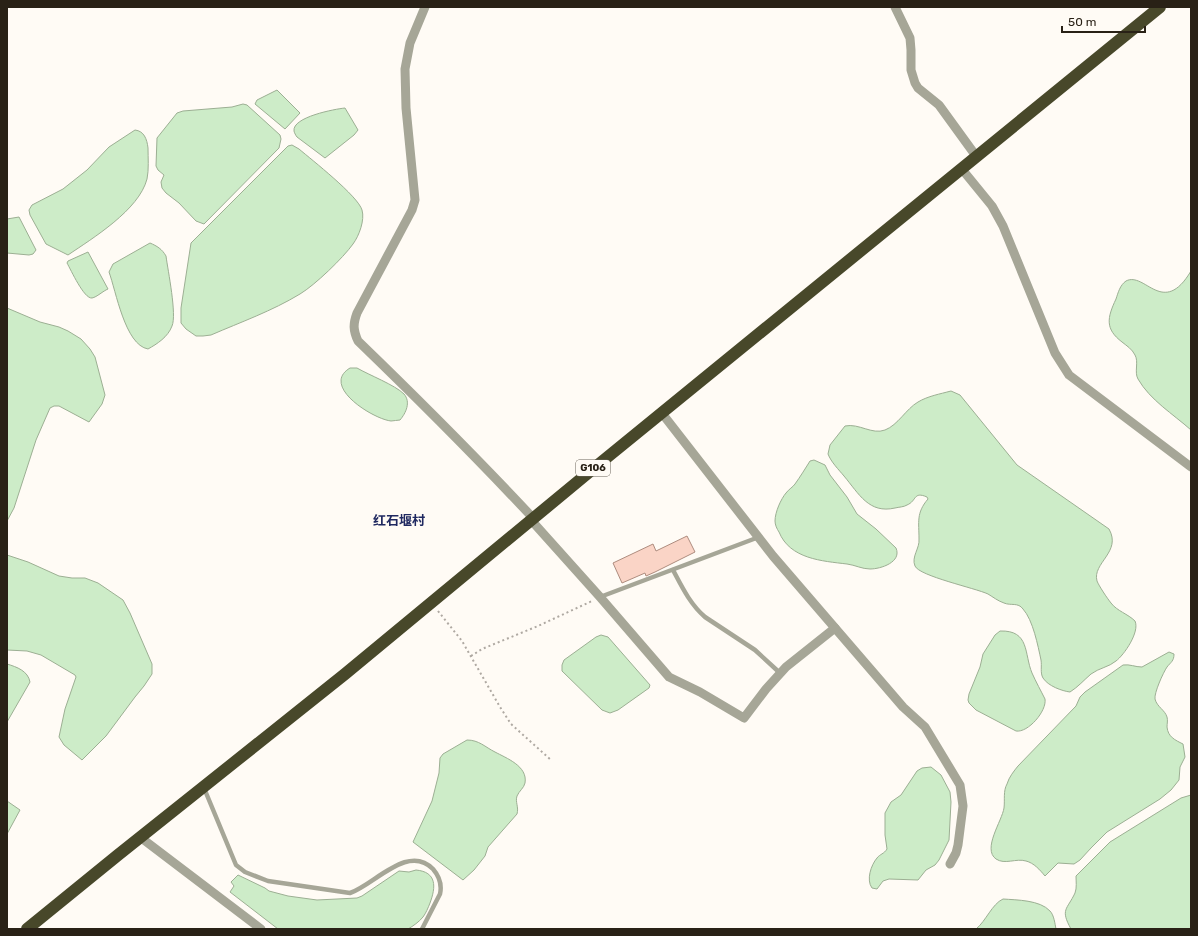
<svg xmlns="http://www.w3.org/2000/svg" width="1198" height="936" font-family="Rubik,'Noto Sans SC',sans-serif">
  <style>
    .water { fill: #cdecc8; stroke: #9caf93 }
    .building { fill: #fad4c6; stroke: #ae8c7e }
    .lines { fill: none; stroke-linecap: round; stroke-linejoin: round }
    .path { stroke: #afa9a2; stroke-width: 2; stroke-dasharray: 2 3; stroke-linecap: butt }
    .lane { stroke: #a6a697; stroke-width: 4.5 }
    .street { stroke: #a6a697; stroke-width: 9 }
    .highway { stroke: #48482a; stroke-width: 12 }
    .labels { text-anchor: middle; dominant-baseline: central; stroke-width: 3.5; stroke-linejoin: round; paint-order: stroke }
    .shield { fill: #fffbf5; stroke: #696259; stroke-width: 1 }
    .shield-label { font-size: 10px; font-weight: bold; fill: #292116 }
    .quarter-label { font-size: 13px; font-weight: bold; fill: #1f2860; stroke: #fffbf5 }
  </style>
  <rect width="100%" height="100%" fill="#fffbf5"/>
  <!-- water -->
  <g class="water">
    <polygon points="277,90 300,113 285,129 255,104 257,100"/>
    <polygon points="243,104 247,105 280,135 281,139 279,148 204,224 196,221 179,203 166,193 162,188 161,182 164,175 158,170 156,166 157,138 177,113 183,111 232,107"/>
    <path d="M 345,108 L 358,130 L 354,135 L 325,158 L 297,137 C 296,136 294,132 294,131 C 292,117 335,109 345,108 Z"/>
    <path d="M 135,130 C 144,131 147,139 148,148 C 148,157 149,170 147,179 C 139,210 93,238 68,255 L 46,244 L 30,215 L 29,210 L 32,205 L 63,189 L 87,170 L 109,147 Z"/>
    <path d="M 292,145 L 299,149 C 312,160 358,196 362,210 C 365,220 359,236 353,244 C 343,258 315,285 300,294 C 272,311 241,322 211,335 L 203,336 L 196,336 L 186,329 L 181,323 L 181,308 L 191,243 L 288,146 Z"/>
    <polygon points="19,217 36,250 33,254 29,255 7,253 7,219"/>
    <path d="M 150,243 C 157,246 162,249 166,256 C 168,271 177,315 172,326 C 168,337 157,344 148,349 C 125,345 116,291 109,272 L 113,264 Z"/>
    <path d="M 88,252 L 108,289 C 103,291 97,297 92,298 C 84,299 71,270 67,263 L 68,261 Z"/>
    <path d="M 1191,271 L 1191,430 C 1173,414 1150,400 1138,379 C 1134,372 1139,362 1135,355 C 1132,349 1127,346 1122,342 C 1105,329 1107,318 1116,299 C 1118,293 1120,285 1126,281 C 1145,271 1163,318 1191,271 Z"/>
    <polygon points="7,308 40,322 59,327 68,331 81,339 90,349 95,357 105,395 102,404 89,422 59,406 54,406 50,408 36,440 14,508 7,521"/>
    <path d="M 350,368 L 357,368 C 369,375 395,385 404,394 C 411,402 406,413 400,420 C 397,420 394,421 391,421 C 373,419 320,386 350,368 Z"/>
    <path d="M 951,391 L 960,395 L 1017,465 L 1109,529 C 1122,552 1092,563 1097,581 C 1099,586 1107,598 1111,603 C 1117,611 1128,614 1135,621 C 1140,632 1124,655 1116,661 C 1109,667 1099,668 1091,674 C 1084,680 1078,687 1070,692 C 1062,691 1048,686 1043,678 C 1040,673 1042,666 1041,660 C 1038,646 1033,620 1023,609 C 1018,602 1011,606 1004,603 C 998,601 993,597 988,594 C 975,588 919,576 915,566 C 911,557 920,548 919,539 C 919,522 916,513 928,499 L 927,497 C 913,491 917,501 907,505 C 904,507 899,507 895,508 C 869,514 859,494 844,476 C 839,470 831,462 828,454 L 830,445 L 845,426 C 859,423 872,435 885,430 C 898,425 906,409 918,402 C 928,396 940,394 951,391 Z"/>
    <path d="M 814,460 L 825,465 L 830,475 L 847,497 L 857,514 L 876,529 L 896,548 C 902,562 881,569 870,569 C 862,569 855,565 847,564 C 822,561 790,559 779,532 C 777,529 775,525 775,521 C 775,512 781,499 786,493 C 789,489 793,487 795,484 C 800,477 805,469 810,461 Z"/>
    <polygon points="7,555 28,562 59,576 72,578 85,578 98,583 123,600 130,613 152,664 152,674 144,686 135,697 106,736 82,760 64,745 59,737 65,709 76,677 75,675 41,655 27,651 7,650"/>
    <path d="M 1000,631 C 1030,630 1024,654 1032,673 C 1036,682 1041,691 1045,699 C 1047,711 1028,733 1016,731 L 976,710 L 969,703 L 968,700 L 969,694 L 980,667 L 983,654 L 995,635 Z"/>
    <polygon points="601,635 608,637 650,685 649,688 618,710 610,713 602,710 562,671 562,665 564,660 596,637"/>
    <path d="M 1169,652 L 1174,654 C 1174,661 1171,662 1167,667 C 1163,673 1154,693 1155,699 C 1157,707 1165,710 1167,717 C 1168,720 1167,724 1167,727 C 1168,737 1175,740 1183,744 L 1185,757 L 1180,767 L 1179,780 L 1171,790 L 1160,799 L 1107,832 L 1091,848 L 1080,860 L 1074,864 L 1058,863 L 1045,876 C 1040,870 1034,863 1026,861 C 1016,858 1005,865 996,859 C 982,849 1002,821 1004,808 C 1005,800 1003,791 1007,784 C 1009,777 1014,771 1018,766 L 1076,706 L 1080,697 L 1085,692 L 1123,665 C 1130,664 1135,667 1142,667 Z"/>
    <path d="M 7,664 C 17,667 28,671 30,682 L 7,722 Z"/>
    <path d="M 467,740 C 479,740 485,747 495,752 C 506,758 528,766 525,783 C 524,788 519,791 517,796 C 515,802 519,807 517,814 L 488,847 L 485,856 L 474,870 L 463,880 L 413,842 L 432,801 L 439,773 L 440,758 L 443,754 Z"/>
    <path d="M 931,767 L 941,775 L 950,792 L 951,802 L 949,840 L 939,860 L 935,865 L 926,870 L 918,880 L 889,879 L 883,881 L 877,889 L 872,888 C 866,880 871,865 877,858 C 880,854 884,854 887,849 L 885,835 L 885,813 L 891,802 L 901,795 L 917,771 L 922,768 Z"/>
    <path d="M 1191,795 L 1191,929 L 1071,929 C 1060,909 1067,910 1075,893 C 1077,888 1076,881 1076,876 L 1110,842 L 1181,798 Z"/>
    <polygon points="7,801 20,810 7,834"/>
    <path d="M 416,870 C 437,872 436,887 430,903 C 428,908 426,913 423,917 C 419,922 413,926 408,929 L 278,929 L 230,892 L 234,886 L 231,882 L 238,875 L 265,888 L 269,891 L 288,896 L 317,900 L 357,898 L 362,896 L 399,871 L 409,872 Z"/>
    <path d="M 1003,899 C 1017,900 1040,900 1050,911 C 1054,915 1055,924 1056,929 L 976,929 C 986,921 992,904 1003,899 Z"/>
  </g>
  <!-- building -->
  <polygon class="building" points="687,536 695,552 655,572 646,576 645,573 622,583 613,563 653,544 656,551"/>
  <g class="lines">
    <!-- path -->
    <g class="path">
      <polyline points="438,611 462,641 500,707 511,724 551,760"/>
      <polyline points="471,656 482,649 538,626 592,601"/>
    </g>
    <!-- lane -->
    <g class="lane">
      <path d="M 673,570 C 682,587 690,604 705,617 L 755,650 L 780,673"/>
      <polyline points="600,597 759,537"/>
      <path d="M 204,788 L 236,865 L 245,872 L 268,881 L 350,893 C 374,885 408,843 433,869 C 439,876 442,885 440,894 L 422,929"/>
    </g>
    <!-- street -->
    <g class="street">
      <path d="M 425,7 L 410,43 L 405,69 L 406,108 L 415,200 L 412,210 L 357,313 C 353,324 353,330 358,341 C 418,399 476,457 533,518"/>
      <polyline points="895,7 910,38 911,50 911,70 915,83 918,88 939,105 976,156"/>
      <polyline points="961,168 992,206 1003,226 1055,353 1069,375 1191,467"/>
      <polyline points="661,412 773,556 903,707 925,727 960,785 963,806 958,845 956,853 950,864"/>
      <polyline points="531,520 600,597 669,677 700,692 744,718 766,689 786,667 835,628"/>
      <polyline points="140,837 261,929"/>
    </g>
    <!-- highway -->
    <polyline class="highway" points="27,929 118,855 345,674 599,464 1160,7"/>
  </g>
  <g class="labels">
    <!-- shield labels -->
    <rect class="shield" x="576" y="460" width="34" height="16" rx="3"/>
    <g class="shield-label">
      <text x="593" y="468">G106</text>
    </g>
    <!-- quarter labels -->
    <g class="quarter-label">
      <text x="399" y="520">红石堰村</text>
    </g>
  </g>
  <!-- border -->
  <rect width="1198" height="936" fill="none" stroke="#292116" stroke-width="16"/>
  <!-- scale -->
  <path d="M1062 26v6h83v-6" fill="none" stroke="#292116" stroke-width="2"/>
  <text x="1068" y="26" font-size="12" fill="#292116" stroke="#fffbf5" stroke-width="3" paint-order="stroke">50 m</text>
</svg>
